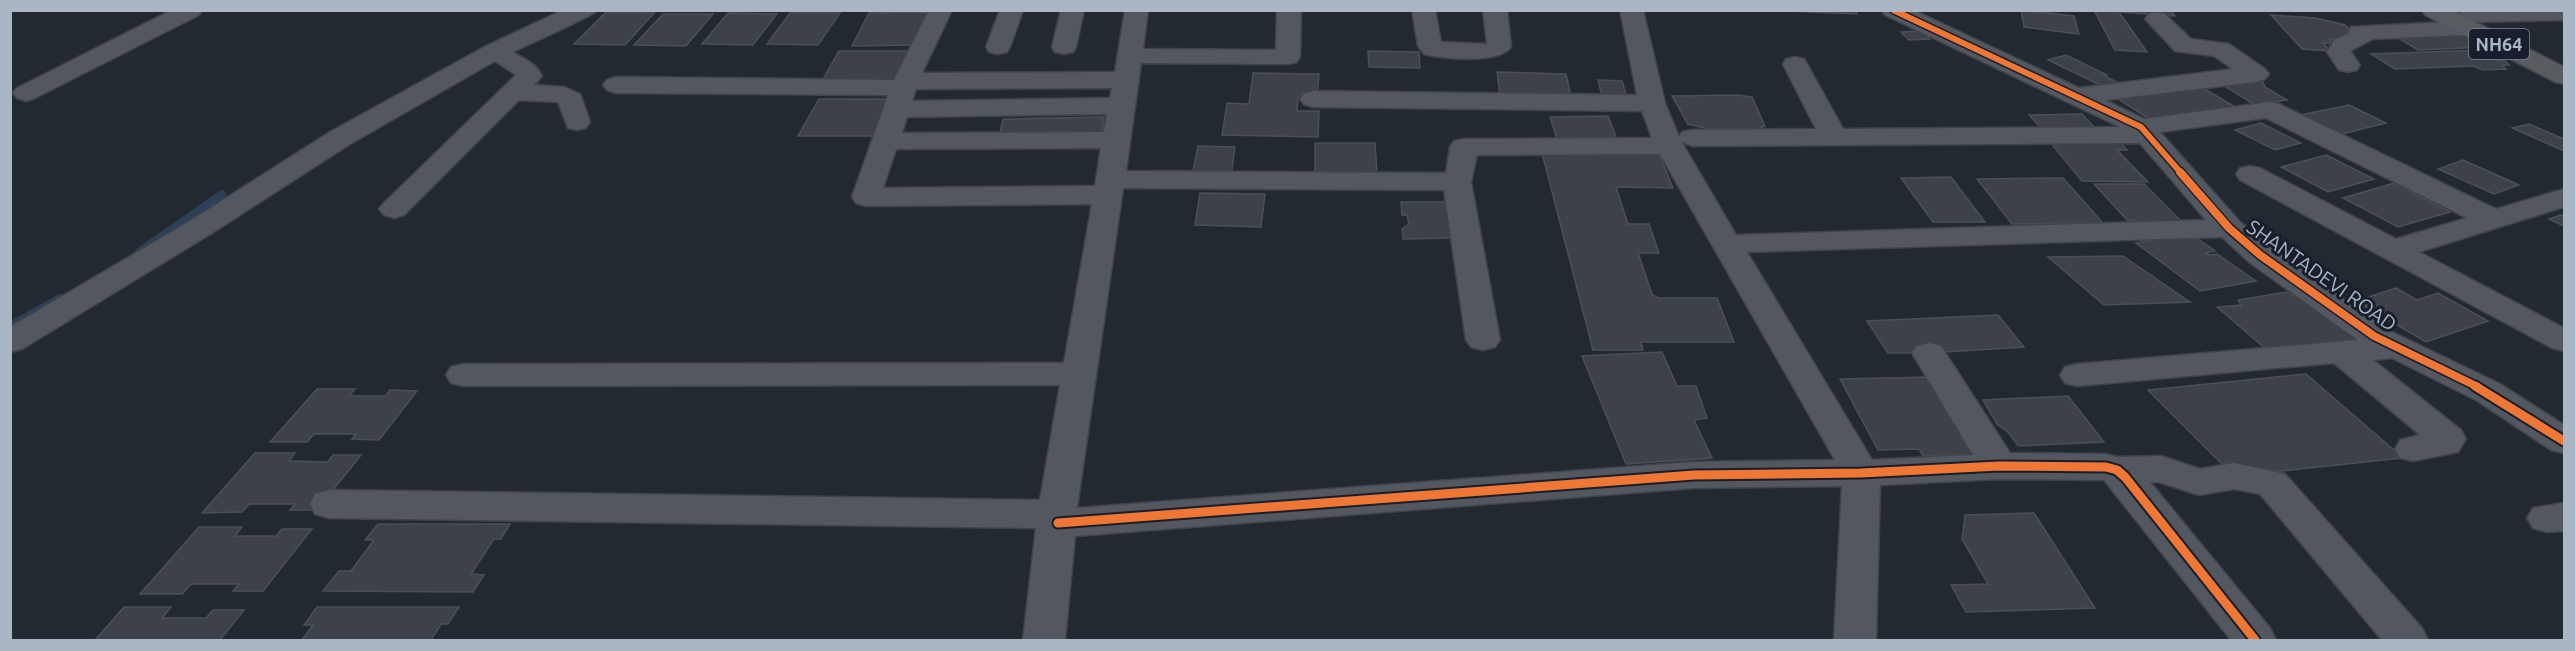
<svg xmlns="http://www.w3.org/2000/svg" width="2575" height="651" font-family="Ubuntu,sans-serif">
  <style>
    .lines { fill: none; stroke-linecap: round; stroke-linejoin: round }
    .stream { stroke: #2c4159; stroke-width: 8 }
    .building { fill: #3d424a; stroke: #4a5058; stroke-width: 1.5 }
    .minor-casing { stroke: #3f444a; stroke-width: 3 }
    .highway-casing { stroke: #3f454c; stroke-width: 3 }
    .minor { fill: #525760; fill-rule: evenodd }
    .highway { fill: #585b5f; fill-rule: evenodd }
    .cycleway-far2-casing { stroke: #161f2b; stroke-width: 9 }
    .cycleway-far1-casing { stroke: #161f2b; stroke-width: 11 }
    .cycleway-casing { stroke: #161f2b; stroke-width: 13 }
    .cycleway-far2 { stroke: #f07635; stroke-width: 6 }
    .cycleway-far1 { stroke: #f07635; stroke-width: 8 }
    .cycleway { stroke: #f07635; stroke-width: 9 }
    .labels { text-anchor: middle; dominant-baseline: central; stroke-width: 6; stroke-linejoin: round; paint-order: stroke }
    .shield { fill: #161f2b; stroke: #7e8897; stroke-width: 1.5 }
    .shield-label { font-size: 18px; font-weight: bold; fill: #aab5c5 }
    .street-label { font-size: 20px; fill: #aab5c5; stroke: #161f2b }
  </style>
  <rect width="100%" height="100%" fill="#232930"/>
  <g class="lines">
    <!-- stream -->
    <g class="stream">
      <polyline points="139,252 222,194"/>
      <polyline points="10,326 60,298"/>
    </g>
  </g>
  <!-- building -->
  <g class="building">
    <polygon points="1789,10 1855,10 1857,14 1789,11"/>
    <polygon points="2021,10 2074,16 2079,34 2024,27"/>
    <polygon points="2094,10 2171,10 2175,16 2119,12 2147,52 2115,50"/>
    <polygon points="929,12 915,45 852,46 869,13"/>
    <polygon points="605,13 654,13 625,45 574,44"/>
    <polygon points="728,13 777,14 753,45 702,44"/>
    <polygon points="790,13 840,13 818,45 767,44"/>
    <polygon points="663,14 713,14 686,46 634,45"/>
    <polygon points="2271,15 2316,18 2345,25 2358,36 2346,40 2329,39 2333,44 2323,43 2330,51 2302,49"/>
    <polygon points="2454,30 2484,47 2418,50 2390,33"/>
    <polygon points="1922,31 1930,39 1909,40 1901,32"/>
    <polygon points="2485,50 2498,56 2492,57 2495,60 2505,61 2509,65 2502,65 2506,69 2483,70 2474,66 2395,69 2371,54"/>
    <polygon points="839,51 909,51 892,86 819,86"/>
    <polygon points="1368,51 1419,52 1420,68 1369,67"/>
    <polygon points="2066,55 2107,75 2104,76 2121,84 2106,88 2048,60"/>
    <polygon points="1497,72 1566,74 1571,97 1500,95"/>
    <polygon points="1253,73 1319,74 1317,97 1298,97 1297,111 1319,111 1318,137 1222,135 1227,103 1249,104"/>
    <polygon points="2252,77 2263,82 2265,87 2287,100 2255,105 2218,82"/>
    <polygon points="1598,80 1622,81 1628,101 1603,100"/>
    <polygon points="2203,88 2237,108 2151,120 2118,99"/>
    <polygon points="1737,95 1752,97 1765,126 1757,129 1708,129 1688,124 1672,96"/>
    <polygon points="819,99 893,99 875,136 798,136"/>
    <polygon points="2349,105 2386,123 2338,135 2300,115"/>
    <polygon points="2082,114 2096,129 2042,129 2029,115"/>
    <polygon points="1608,116 1618,142 1558,142 1550,117"/>
    <polygon points="1104,117 1102,135 999,137 1003,119"/>
    <polygon points="2261,123 2301,143 2275,150 2235,130"/>
    <polygon points="2529,124 2564,139 2564,151 2512,128"/>
    <polygon points="2050,142 2121,143 2127,150 2117,150 2148,182 2082,181"/>
    <polygon points="1315,143 1375,143 1377,173 1315,173"/>
    <polygon points="1198,146 1235,147 1231,176 1192,175"/>
    <polygon points="1542,153 1659,154 1673,188 1616,187 1628,224 1649,224 1659,253 1638,253 1652,294 1658,298 1717,298 1734,342 1641,342 1643,350 1593,350"/>
    <polygon points="2326,155 2374,179 2328,192 2281,167"/>
    <polygon points="2463,160 2519,185 2494,194 2438,169"/>
    <polygon points="1951,177 1985,222 1933,222 1901,178"/>
    <polygon points="2063,178 2103,223 2012,224 1977,179"/>
    <polygon points="2394,183 2450,212 2398,227 2343,198"/>
    <polygon points="2094,184 2144,184 2186,226 2139,227 2133,220 2127,220"/>
    <polygon points="1200,193 1265,194 1261,227 1195,225"/>
    <polygon points="1401,202 1450,202 1457,238 1403,239 1402,229 1409,224 1407,215 1402,215"/>
    <polygon points="2560,215 2564,216 2564,226 2549,219"/>
    <polygon points="2191,234 2215,251 2206,253 2209,255 2217,254 2256,281 2200,291 2136,243"/>
    <polygon points="2123,256 2190,302 2104,305 2048,257"/>
    <polygon points="2396,288 2417,300 2438,293 2488,321 2426,342 2356,301"/>
    <polygon points="2286,292 2339,319 2363,338 2267,350 2217,307 2241,305 2238,300"/>
    <polygon points="1998,315 2024,347 1929,353 1888,353 1867,321"/>
    <polygon points="1662,352 1677,386 1696,386 1707,418 1694,420 1712,458 1626,464 1582,356"/>
    <polygon points="2306,374 2403,458 2234,476 2148,390"/>
    <polygon points="1930,377 1979,454 1923,456 1919,449 1878,450 1840,379"/>
    <polygon points="317,389 355,389 349,396 386,396 390,390 417,391 379,440 352,439 356,434 314,434 307,442 270,442"/>
    <polygon points="2068,396 2104,442 2018,446 2009,433 1997,424 1983,400"/>
    <polygon points="255,453 295,453 289,461 328,462 333,455 361,455 317,510 290,510 295,504 249,504 242,512 202,513"/>
    <polygon points="2034,513 2095,608 1966,612 1951,585 1988,584 1962,539 1965,515"/>
    <polygon points="378,524 510,524 501,539 494,539 471,574 484,575 473,592 323,591 339,571 351,571 374,540 365,540"/>
    <polygon points="199,527 242,527 235,536 276,536 282,529 312,529 263,591 233,591 239,584 191,584 182,594 140,594"/>
    <polygon points="124,607 171,607 162,618 206,618 213,610 244,610 220,640 95,640"/>
    <polygon points="317,607 459,607 448,624 441,624 431,640 302,640 313,625 304,625"/>
  </g>
  <g class="lines">
    <defs>
      <g id="minor">
        <polygon points="172,10 202,10 199,15 35,98 26,101 17,98 13,93 17,88"/>
        <path d="M 563,10 L 598,10 C 595,15 525,46 513,52 C 524,59 536,63 542,76 L 534,85 L 564,87 L 580,94 L 590,122 L 586,128 L 577,130 L 568,128 L 558,102 L 519,100 L 404,215 L 394,218 L 384,215 L 379,209 L 384,203 L 516,75 L 495,61 L 350,144 L 212,233 L 22,349 L 10,352 L 10,327 L 190,221 L 330,132 L 486,46 Z"/>
        <path d="M 929,10 L 952,10 L 922,73 L 1115,72 L 1125,10 L 1148,10 L 1143,49 L 1276,50 L 1277,10 L 1301,10 L 1300,57 L 1297,62 L 1288,64 L 1141,63 L 1126,171 L 1446,173 L 1450,147 L 1454,141 L 1464,139 L 1652,138 L 1642,111 L 1313,107 L 1304,104 L 1300,99 L 1304,94 L 1313,91 L 1637,95 L 1620,10 L 1643,10 L 1665,103 L 1679,137 L 1682,132 L 1692,130 L 1816,129 L 1783,64 L 1786,59 L 1795,57 L 1804,59 L 1807,64 L 1843,129 L 2120,127 L 1885,15 L 1882,10 L 1913,10 L 2079,88 L 2233,69 L 2214,56 L 2175,51 L 2145,19 L 2149,14 L 2157,12 L 2165,14 L 2191,39 L 2229,44 L 2265,69 L 2269,74 L 2265,79 L 2256,82 L 2105,100 L 2144,119 L 2270,102 L 2279,104 L 2496,209 L 2564,189 L 2564,207 L 2419,252 L 2564,328 L 2564,351 L 2552,348 L 2240,180 L 2236,174 L 2240,168 L 2250,166 L 2260,168 L 2396,239 L 2467,218 L 2266,118 L 2160,132 L 2240,222 L 2271,248 L 2386,329 L 2500,384 L 2564,425 L 2564,453 L 2551,450 L 2476,400 L 2392,358 L 2373,360 L 2461,430 L 2466,439 L 2458,452 L 2413,461 L 2400,458 L 2395,449 L 2400,440 L 2420,435 L 2334,363 L 2077,386 L 2065,383 L 2060,375 L 2065,367 L 2077,364 L 2358,340 L 2249,262 L 2222,237 L 1747,252 L 1872,460 L 1973,455 L 1912,353 L 1917,346 L 1929,343 L 1941,346 L 2010,453 L 2106,454 L 2117,457 L 2161,456 L 2200,469 L 2234,463 L 2285,474 L 2422,628 L 2428,640 L 2382,640 L 2260,494 L 2234,489 L 2199,495 L 2159,482 L 2150,482 L 2270,628 L 2276,640 L 2231,640 L 2104,480 L 1999,479 L 1880,485 L 1876,640 L 1834,640 L 1842,486 L 1694,488 L 1075,536 L 1065,640 L 1023,640 L 1036,528 L 329,518 L 315,514 L 310,504 L 315,494 L 329,490 L 1040,500 L 1060,385 L 463,386 L 451,383 L 446,375 L 451,367 L 463,364 L 1064,363 L 1092,204 L 866,206 L 856,203 L 852,197 L 888,95 L 616,93 L 607,90 L 603,85 L 607,80 L 616,77 L 894,80 ZM 1112,88 L 1110,98 L 912,101 L 916,89 ZM 1107,114 L 1104,132 L 902,133 L 907,117 ZM 1681,141 L 1692,146 L 2140,143 L 2206,220 L 1736,235 ZM 1101,148 L 1095,186 L 883,188 L 896,149 ZM 1660,154 L 1835,460 L 1694,462 L 1077,508 L 1123,188 L 1444,190 L 1466,340 L 1471,347 L 1483,350 L 1495,347 L 1500,340 L 1471,182 L 1477,155 Z"/>
        <polygon points="1000,10 1023,10 1010,47 1007,52 998,54 989,52 986,47"/>
        <polygon points="1061,10 1084,10 1076,47 1073,52 1064,54 1055,52 1052,47"/>
        <path d="M 1412,10 L 1435,10 L 1441,42 L 1487,44 L 1483,10 L 1507,10 L 1511,47 C 1499,64 1444,59 1424,54 L 1418,46 Z"/>
        <polygon points="2462,10 2564,10 2564,20 2471,22 2479,28 2475,33 2467,35 2373,39 2352,50 2351,52 2360,65 2357,70 2348,72 2339,70 2327,52 2334,40 2348,34 2351,27 2467,21 2459,15"/>
        <polygon points="2564,503 2564,531 2547,532 2533,528 2527,518 2533,508"/>
      </g>
      <polygon id="highway" points="2422,10 2452,10 2564,67 2564,84 2555,82 2425,15"/>
    </defs>
    <!-- minor casing -->
    <use href="#minor" class="minor-casing"/>
    <!-- highway casing -->
    <use href="#highway" class="highway-casing"/>
    <!-- minor -->
    <use href="#minor" class="minor"/>
    <!-- highway -->
    <use href="#highway" class="highway"/>
    <defs>
      <polyline id="cycleway-far2" points="1893,10 2141,127 2181,173"/>
      <polyline id="cycleway-far1" points="2180,172 2229,228 2260,255 2374,336 2478,387"/>
      <g id="cycleway">
        <polyline points="2475,386 2564,441"/>
        <polyline points="1058,523 1694,475 1861,473 1999,466 2106,467 2117,470 2125,477 2255,640"/>
      </g>
    </defs>
    <!-- cycleway-far2 casing -->
    <use href="#cycleway-far2" class="cycleway-far2-casing"/>
    <!-- cycleway-far1 casing -->
    <use href="#cycleway-far1" class="cycleway-far1-casing"/>
    <!-- cycleway casing -->
    <use href="#cycleway" class="cycleway-casing"/>
    <!-- cycleway-far2 -->
    <use href="#cycleway-far2" class="cycleway-far2"/>
    <!-- cycleway-far1 -->
    <use href="#cycleway-far1" class="cycleway-far1"/>
    <!-- cycleway -->
    <use href="#cycleway" class="cycleway"/>
  </g>
  <g class="labels">
    <!-- shield labels -->
    <rect class="shield" x="2469" y="29" width="60" height="30" rx="4.5"/>
    <g class="shield-label">
      <text x="2499" y="44">NH64</text>
    </g>
    <!-- street labels -->
    <g class="street-label">
      <text transform="translate(2322 275) rotate(35)">SHANTADEVI ROAD</text>
    </g>
  </g>
  <!-- border -->
  <rect width="2575" height="651" fill="none" stroke="#aab5c5" stroke-width="24"/>
</svg>
